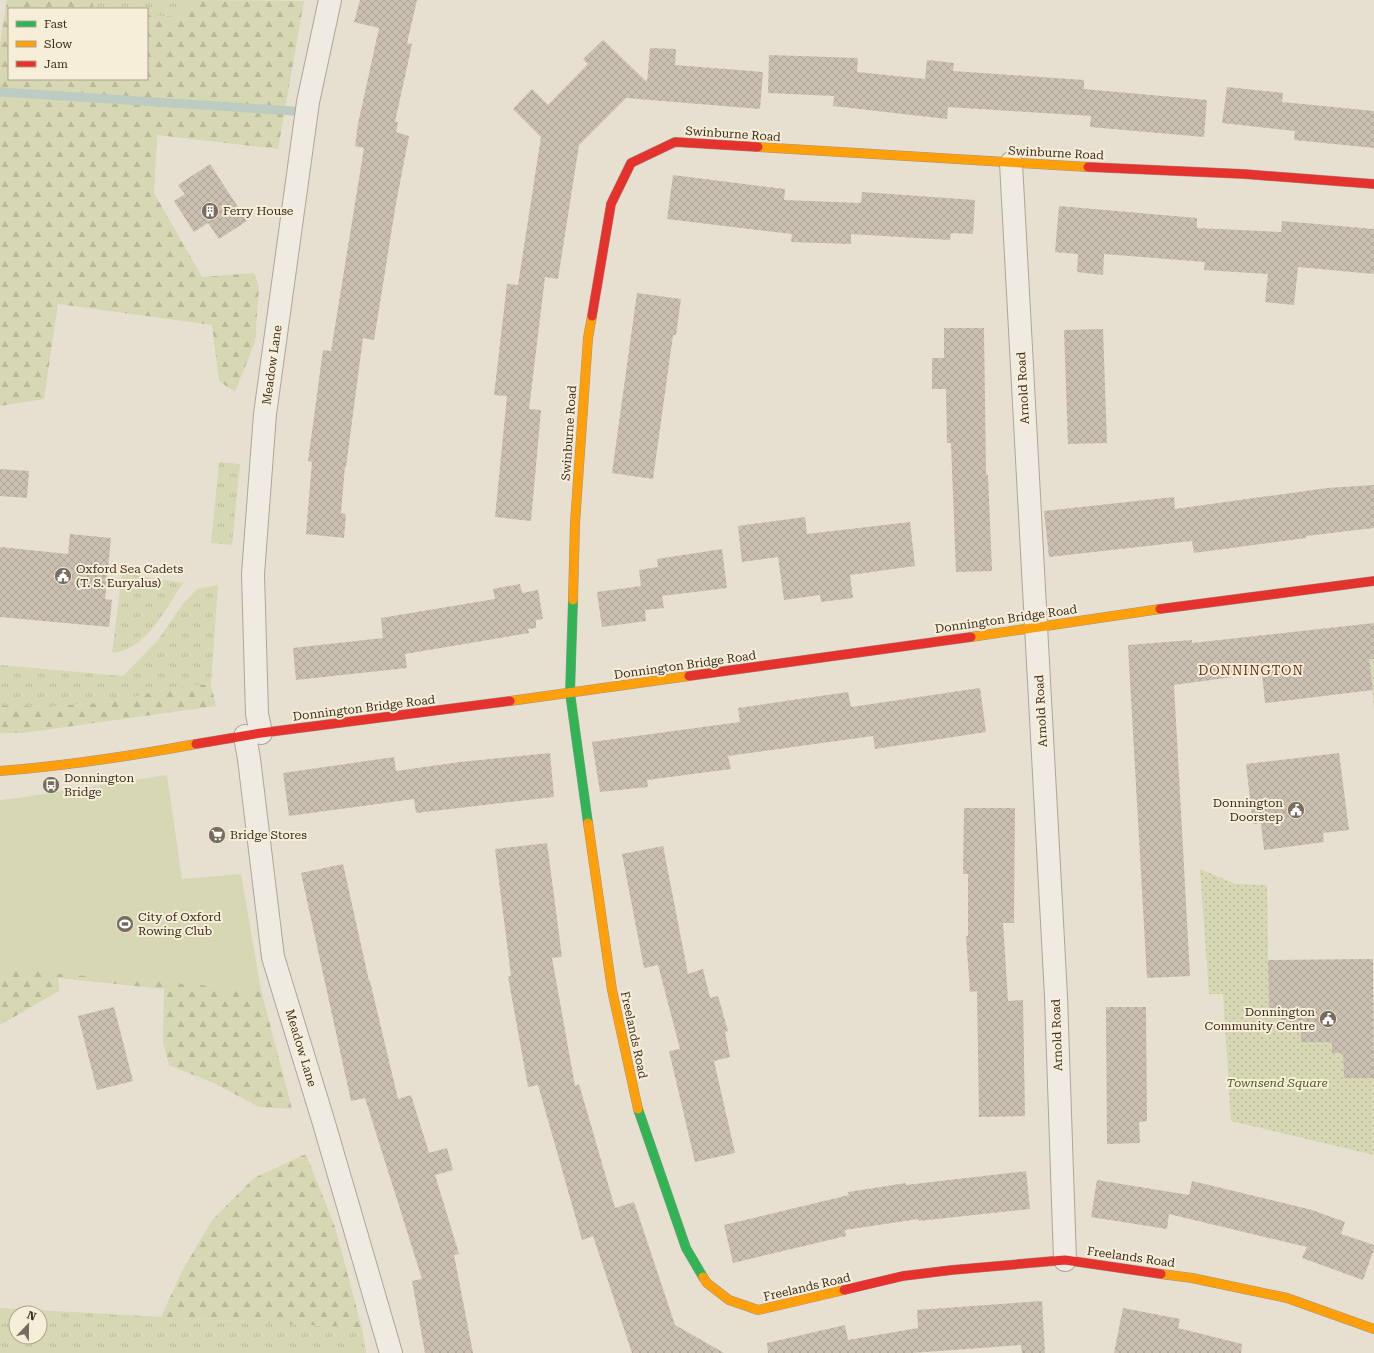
<svg xmlns="http://www.w3.org/2000/svg" width="1374" height="1353" font-family="'Roboto Serif',serif">
  <style>
    .grass { fill: url(#grass-tufts); fill-rule: evenodd }
    .forest { fill: url(#forest-firs) }
    .park { fill: url(#park-dots) }
    .pitch { fill: #d6d7b3 }
    .lines { fill: none; stroke-linecap: round; stroke-linejoin: round }
    .stream { stroke: #bcccc2; stroke-width: 9 }
    .building { fill: url(#building-cross-hatch) }
    .street-casing { stroke: #ada599; stroke-width: 24 }
    .fast-casing { stroke: #9c958a; stroke-width: 10 }
    .slow-casing { stroke: #9c958a; stroke-width: 10 }
    .jam-casing { stroke: #9c958a; stroke-width: 10 }
    .street { stroke: #efebe3; stroke-width: 22 }
    .fast { stroke: #30b455; stroke-width: 9 }
    .slow { stroke: #ff9f0a; stroke-width: 9 }
    .jam { stroke: #e5322d; stroke-width: 9 }
    .labels { text-anchor: middle; dominant-baseline: central; stroke-width: 4; stroke-linejoin: round; paint-order: stroke }
    .street-label { font-size: 12px; fill: #3d2e20; stroke: #f7eed8 }
    .poi-label { font-size: 12px; fill: #3d2e20; stroke: #f7eed8; text-anchor: start }
    .park-label { font-size: 12px; font-style: italic; fill: #4d5a26; stroke: #f7eed8 }
    .neighbourhood-label { font-size: 13px; letter-spacing: 1px; fill: #6b2e1e; stroke: #f7eed8 }
  </style>
  <defs>
    <pattern id="grass-tufts" width="24" height="20" patternUnits="userSpaceOnUse"><rect width="24" height="20" fill="#d6d7b3"/><path d="M3 7l-1-3M5 7V3M7 7l1-3M15 17l-1-3M17 17v-4M19 17l1-3" fill="none" stroke="#b9b99a"/></pattern>
    <pattern id="forest-firs" width="22" height="20" patternUnits="userSpaceOnUse"><rect width="22" height="20" fill="#d6d7b3"/><path d="M5 1l3.5 6h-7zM16 11l3.5 6h-7z" fill="#b9b99a"/></pattern>
    <pattern id="park-dots" width="8" height="8" patternUnits="userSpaceOnUse"><rect width="8" height="8" fill="#d6d7b3"/><path d="M2 2h.1M6 6h.1" fill="none" stroke="#b9b99a" stroke-width="1.8" stroke-linecap="round"/></pattern>
    <pattern id="building-cross-hatch" width="8" height="8" patternUnits="userSpaceOnUse"><rect width="8" height="8" fill="#cbbfb2"/><path d="M0 0l8 8M0 8l8-8" fill="none" stroke="#afa499"/></pattern>
  </defs>
  <rect width="100%" height="100%" fill="#e7e0d1"/>
  <!-- grass -->
  <g class="grass">
    <polygon points="92,0 189,0 177,17 147,15 147,9 94,9"/>
    <polygon points="219,462 240,464 232,545 211,543"/>
    <path d="M 122,573 L 183,583 C 168,605 150,642 124,650 C 120,652 115,652 112,653 Z"/>
    <polygon points="218,585 211,684 168,688 119,701 47,707 0,705 0,665 123,676 158,640 182,605 197,589"/>
    <path d="M 0,1308 L 362,1328 L 366,1353 L 0,1353 ZM 16,1313 L 40,1313 L 40,1337 L 16,1337 Z"/>
  </g>
  <!-- forest -->
  <g class="forest">
    <polygon points="7,0 92,0 94,9 9,9 9,79 147,79 147,15 177,17 189,0 304,1 278,149 157,135 154,193 202,277 254,273 259,287 255,342 235,392 219,381 212,325 58,304 44,399 0,406 0,44"/>
    <polygon points="211,684 216,706 23,733 0,733 0,705 47,707 119,701 168,688"/>
    <polygon points="0,968 261,990 292,1109 259,1107 216,1084 169,1065 163,1043 164,989 58,978 59,991 0,1025"/>
    <polygon points="306,1154 335,1227 362,1328 161,1317 182,1271 213,1219 254,1178"/>
  </g>
  <!-- park -->
  <g class="park">
    <polygon points="1369,659 1374,659 1374,709"/>
    <polygon points="1200,869 1236,884 1267,885 1269,1014 1281,1013 1281,1025 1301,1025 1301,1042 1332,1042 1332,1053 1343,1053 1344,1078 1374,1078 1374,1155 1231,1121 1223,994 1209,994"/>
  </g>
  <!-- pitch -->
  <polygon class="pitch" points="167,775 182,879 241,874 261,990 0,969 0,800 18,798"/>
  <g class="lines">
    <!-- stream -->
    <polyline class="stream" points="0,92 293,111"/>
  </g>
  <!-- building -->
  <g class="building">
    <polygon points="360,0 417,0 407,43 412,44 395,122 398,122 396,132 409,136 396,203 374,340 363,338 346,467 345,466 341,513 346,514 344,538 306,534 312,462 308,461 323,350 331,351 364,148 355,146 358,124 379,28 354,22"/>
    <polygon points="603,40 647,82 650,48 676,49 675,65 763,72 760,109 626,98 579,145 558,279 545,277 529,409 541,410 531,521 495,517 507,396 494,395 507,284 518,285 541,137 513,109 532,89 548,105 588,64 583,59"/>
    <polygon points="769,55 858,58 857,72 925,79 927,60 954,63 953,71 1084,80 1084,89 1207,100 1204,137 1090,127 1091,116 948,107 947,119 833,106 834,96 768,93"/>
    <polygon points="1227,87 1283,93 1282,102 1374,111 1374,148 1294,140 1295,131 1222,123"/>
    <polygon points="210,164 247,221 219,239 208,223 194,232 174,201 185,194 178,185"/>
    <polygon points="673,175 785,189 784,200 861,203 862,192 975,200 973,234 951,233 950,240 851,234 851,244 791,242 792,234 667,219"/>
    <polygon points="1059,206 1197,218 1197,228 1281,232 1282,221 1374,229 1374,274 1298,267 1294,305 1265,302 1268,274 1204,270 1205,262 1104,254 1103,275 1077,272 1078,254 1055,252"/>
    <polygon points="637,293 681,299 676,335 673,335 653,479 612,473"/>
    <polygon points="944,328 984,328 986,475 988,475 992,571 956,572 951,443 947,443 946,389 932,389 932,358 944,358"/>
    <polygon points="1103,329 1107,443 1068,444 1064,330"/>
    <polygon points="0,469 29,471 27,498 0,496"/>
    <polygon points="1374,485 1374,528 1306,536 1306,538 1194,553 1192,541 1049,557 1044,511 1174,497 1175,509 1327,488"/>
    <polygon points="805,517 807,534 910,522 915,566 850,575 853,598 821,602 820,595 784,600 778,557 742,562 738,526"/>
    <polygon points="70,534 111,538 105,599 112,600 109,627 0,617 0,547 68,554"/>
    <polygon points="722,549 727,588 662,596 664,608 645,610 646,621 602,627 597,592 641,586 639,570 658,567 657,559"/>
    <polygon points="520,584 522,593 538,590 543,619 536,620 536,628 528,629 529,633 405,654 407,668 296,680 293,648 383,638 381,618 495,599 493,589"/>
    <polygon points="1374,623 1374,659 1369,659 1373,690 1265,703 1262,673 1174,685 1190,976 1147,978 1128,645 1192,640 1192,643"/>
    <polygon points="980,688 986,732 875,749 873,736 728,756 731,769 647,780 648,787 600,792 592,742 740,722 738,708 765,704 848,692 851,707"/>
    <polygon points="550,753 554,797 416,813 414,799 289,816 283,773 394,757 396,771 460,762"/>
    <polygon points="1339,753 1349,830 1323,833 1324,842 1264,850 1261,823 1253,824 1246,764"/>
    <polygon points="964,808 1015,808 1014,923 1003,923 1008,1001 1023,1000 1025,1116 979,1117 977,991 970,992 966,936 968,936 968,874 963,874"/>
    <polygon points="547,843 562,957 552,958 575,1086 579,1084 615,1208 634,1202 675,1325 724,1353 632,1353 593,1236 582,1240 538,1085 528,1087 508,976 511,976 495,849"/>
    <polygon points="663,846 688,974 703,969 710,998 718,996 728,1031 725,1032 730,1057 714,1061 735,1153 695,1162 669,1051 680,1049 658,965 644,968 622,854"/>
    <polygon points="343,864 369,981 370,981 398,1099 411,1095 429,1153 447,1148 453,1170 435,1175 459,1254 454,1255 473,1353 425,1353 412,1281 422,1279 365,1098 351,1101 301,873"/>
    <polygon points="1373,959 1374,1078 1344,1078 1343,1053 1332,1053 1332,1042 1301,1042 1301,1025 1281,1025 1281,1013 1269,1014 1268,960"/>
    <polygon points="114,1007 133,1081 97,1090 78,1016"/>
    <polygon points="1106,1007 1146,1007 1147,1121 1139,1122 1140,1143 1107,1144"/>
    <polygon points="1026,1171 1030,1209 918,1221 918,1219 845,1230 846,1236 733,1263 724,1225 849,1195 848,1192 906,1183 906,1185"/>
    <polygon points="1097,1180 1189,1195 1192,1181 1312,1210 1345,1222 1341,1234 1374,1245 1374,1249 1363,1280 1302,1258 1307,1247 1169,1214 1167,1229 1091,1217"/>
    <polygon points="1042,1301 1045,1353 1022,1353 1021,1345 912,1353 768,1353 767,1343 845,1325 848,1340 918,1328 917,1310"/>
    <polygon points="1123,1308 1180,1319 1178,1328 1242,1344 1241,1353 1114,1353"/>
  </g>
  <g class="lines">
    <defs>
      <g id="street">
        <polyline points="1011,163 1056,996 1065,1260"/>
        <polyline points="261,733 257,714 253,574 265,414 308,102 330,0"/>
        <polyline points="245,736 249,759 273,957 323,1120 391,1353"/>
      </g>
      <g id="fast">
        <polyline points="573,600 570,693 588,823"/>
        <polyline points="638,1109 686,1248 703,1277"/>
      </g>
      <g id="slow">
        <polyline points="758,147 1088,167"/>
        <polyline points="573,600 575,523 588,338 592,316"/>
        <polyline points="971,637 1160,609"/>
        <polyline points="510,701 689,676"/>
        <path d="M 0,771 C 66,766 131,756 196,744"/>
        <polyline points="588,823 612,990 638,1109"/>
        <polyline points="1161,1274 1192,1278 1287,1298 1374,1329"/>
        <polyline points="703,1277 707,1283 729,1300 758,1310 844,1290"/>
      </g>
      <g id="jam">
        <polyline points="1088,167 1244,174 1374,184"/>
        <polyline points="592,316 611,204 631,163 675,142 758,147"/>
        <polyline points="1160,609 1374,581"/>
        <polyline points="689,676 971,637"/>
        <polyline points="196,744 261,733 510,701"/>
        <polyline points="844,1290 903,1276 952,1270 1065,1260 1161,1274"/>
      </g>
    </defs>
    <!-- street casing -->
    <use href="#street" class="street-casing"/>
    <!-- fast casing -->
    <use href="#fast" class="fast-casing"/>
    <!-- slow casing -->
    <use href="#slow" class="slow-casing"/>
    <!-- jam casing -->
    <use href="#jam" class="jam-casing"/>
    <!-- street -->
    <use href="#street" class="street"/>
    <!-- fast -->
    <use href="#fast" class="fast"/>
    <!-- slow -->
    <use href="#slow" class="slow"/>
    <!-- jam -->
    <use href="#jam" class="jam"/>
  </g>
  <!-- icons -->
  <defs>
    <symbol id="building-disc" viewBox="-11 -11 22 22"><circle r="9.5" fill="#786c5e" stroke="#f7eed8"/><path d="M-4-6H4V6H1V3H-1V6H-4ZM-2.5-4.3h1.7v1.8h-1.7ZM.8-4.3h1.7v1.8H.8ZM-2.5-1h1.7V.8h-1.7ZM.8-1h1.7V.8H.8Z" fill="#fff"/></symbol>
    <symbol id="civic-disc" viewBox="-11 -11 22 22"><circle r="9.5" fill="#786c5e" stroke="#f7eed8"/><path d="M-.6-6.5H3V-4.5H.6V-3L4-1V1h2V6H-6V1h2V-1L-.6-3ZM-1.2 2.5V6h2.4V2.5Z" fill="#fff"/></symbol>
    <symbol id="bus-disc" viewBox="-11 -11 22 22"><circle r="9.5" fill="#786c5e" stroke="#f7eed8"/><path d="M-5-6H5V4H4V6H2V4H-2V6H-4V4H-5ZM-3.5-4V0h7V-4ZM-3.5 1.2v1.5H-2V1.2ZM2 1.2v1.5H3.5V1.2Z" fill="#fff"/></symbol>
    <symbol id="supermarket-disc" viewBox="-11 -11 22 22"><circle r="9.5" fill="#786c5e" stroke="#f7eed8"/><path d="M-6-5.5h2.5l.6 2H6L4.5 2H-2.5L-4.4-4H-6ZM-1.5 3.2a1.3 1.3 0 1 0 .1 0ZM3 3.2a1.3 1.3 0 1 0 .1 0Z" fill="#fff"/></symbol>
    <symbol id="stadium-disc" viewBox="-11 -11 22 22"><circle r="9.5" fill="#786c5e" stroke="#f7eed8"/><path d="M0-5a6.5 5 0 1 0 0 10a6.5 5 0 1 0 0-10ZM-3.5-1.8h7v3.6h-7Z" fill="#fff"/></symbol>
  </defs>
  <g fill-rule="evenodd">
    <use href="#building-disc" x="200" y="201" width="20" height="20"/>
    <use href="#civic-disc" x="53" y="566" width="20" height="20"/>
    <use href="#bus-disc" x="41" y="775" width="20" height="20"/>
    <use href="#civic-disc" x="1286" y="800" width="20" height="20"/>
    <use href="#supermarket-disc" x="207" y="825" width="20" height="20"/>
    <use href="#stadium-disc" x="115" y="914" width="20" height="20"/>
    <use href="#civic-disc" x="1318" y="1009" width="20" height="20"/>
  </g>
  <g class="labels">
    <!-- street labels -->
    <g class="street-label">
      <text transform="translate(733 134) rotate(4)">Swinburne Road</text>
      <text transform="translate(1056 153) rotate(3)">Swinburne Road</text>
      <text transform="translate(272 365) rotate(-82)">Meadow Lane</text>
      <text transform="translate(1023 388) rotate(-93)">Arnold Road</text>
      <text transform="translate(569 433) rotate(-86)">Swinburne Road</text>
      <text transform="translate(1006 619) rotate(-8)">Donnington Bridge Road</text>
      <text transform="translate(685 665) rotate(-8)">Donnington Bridge Road</text>
      <text transform="translate(364 708) rotate(-7)">Donnington Bridge Road</text>
      <text transform="translate(1041 711) rotate(-93)">Arnold Road</text>
      <text transform="translate(634 1035) rotate(78)">Freelands Road</text>
      <text transform="translate(1057 1035) rotate(-92)">Arnold Road</text>
      <text transform="translate(301 1048) rotate(73)">Meadow Lane</text>
      <text transform="translate(1131 1257) rotate(8)">Freelands Road</text>
      <text transform="translate(807 1287) rotate(-13)">Freelands Road</text>
    </g>
    <!-- poi labels -->
    <g class="poi-label">
      <text x="223" y="211">Ferry House</text>
      <text x="76" y="569">Oxford Sea Cadets<tspan x="76" dy="14">(T. S. Euryalus)</tspan></text>
      <text x="64" y="778">Donnington<tspan x="64" dy="14">Bridge</tspan></text>
      <text x="1283" y="803" text-anchor="end">Donnington<tspan x="1283" dy="14">Doorstep</tspan></text>
      <text x="230" y="835">Bridge Stores</text>
      <text x="138" y="917">City of Oxford<tspan x="138" dy="14">Rowing Club</tspan></text>
      <text x="1315" y="1012" text-anchor="end">Donnington<tspan x="1315" dy="14">Community Centre</tspan></text>
    </g>
    <!-- park labels -->
    <g class="park-label">
      <text x="1277" y="1083">Townsend Square</text>
    </g>
    <!-- neighbourhood labels -->
    <g class="neighbourhood-label">
      <text x="1251" y="670">DONNINGTON</text>
    </g>
  </g>
  <!-- legend -->
  <rect x="8" y="8" width="140" height="72" fill="#f7eed8" stroke="#ada18e"/>
  <rect x="16" y="21" width="20" height="6" fill="#30b455" stroke="#ada18e"/>
  <text x="44" y="28" font-size="12" fill="#3d2e20">Fast</text>
  <rect x="16" y="41" width="20" height="6" fill="#ff9f0a" stroke="#ada18e"/>
  <text x="44" y="48" font-size="12" fill="#3d2e20">Slow</text>
  <rect x="16" y="61" width="20" height="6" fill="#e5322d" stroke="#ada18e"/>
  <text x="44" y="68" font-size="12" fill="#3d2e20">Jam</text>
  <!-- north arrow -->
  <g transform="translate(28 1325) rotate(22)"><circle r="19" fill="#f7eed8" stroke="#ada18e"/>
  <path d="M0-3L7 15L0 10L-7 15Z" fill="#786c5e"/>
  <text y="-6" font-size="11" font-weight="bold" text-anchor="middle" fill="#3d2e20">N</text>
  </g>
</svg>
